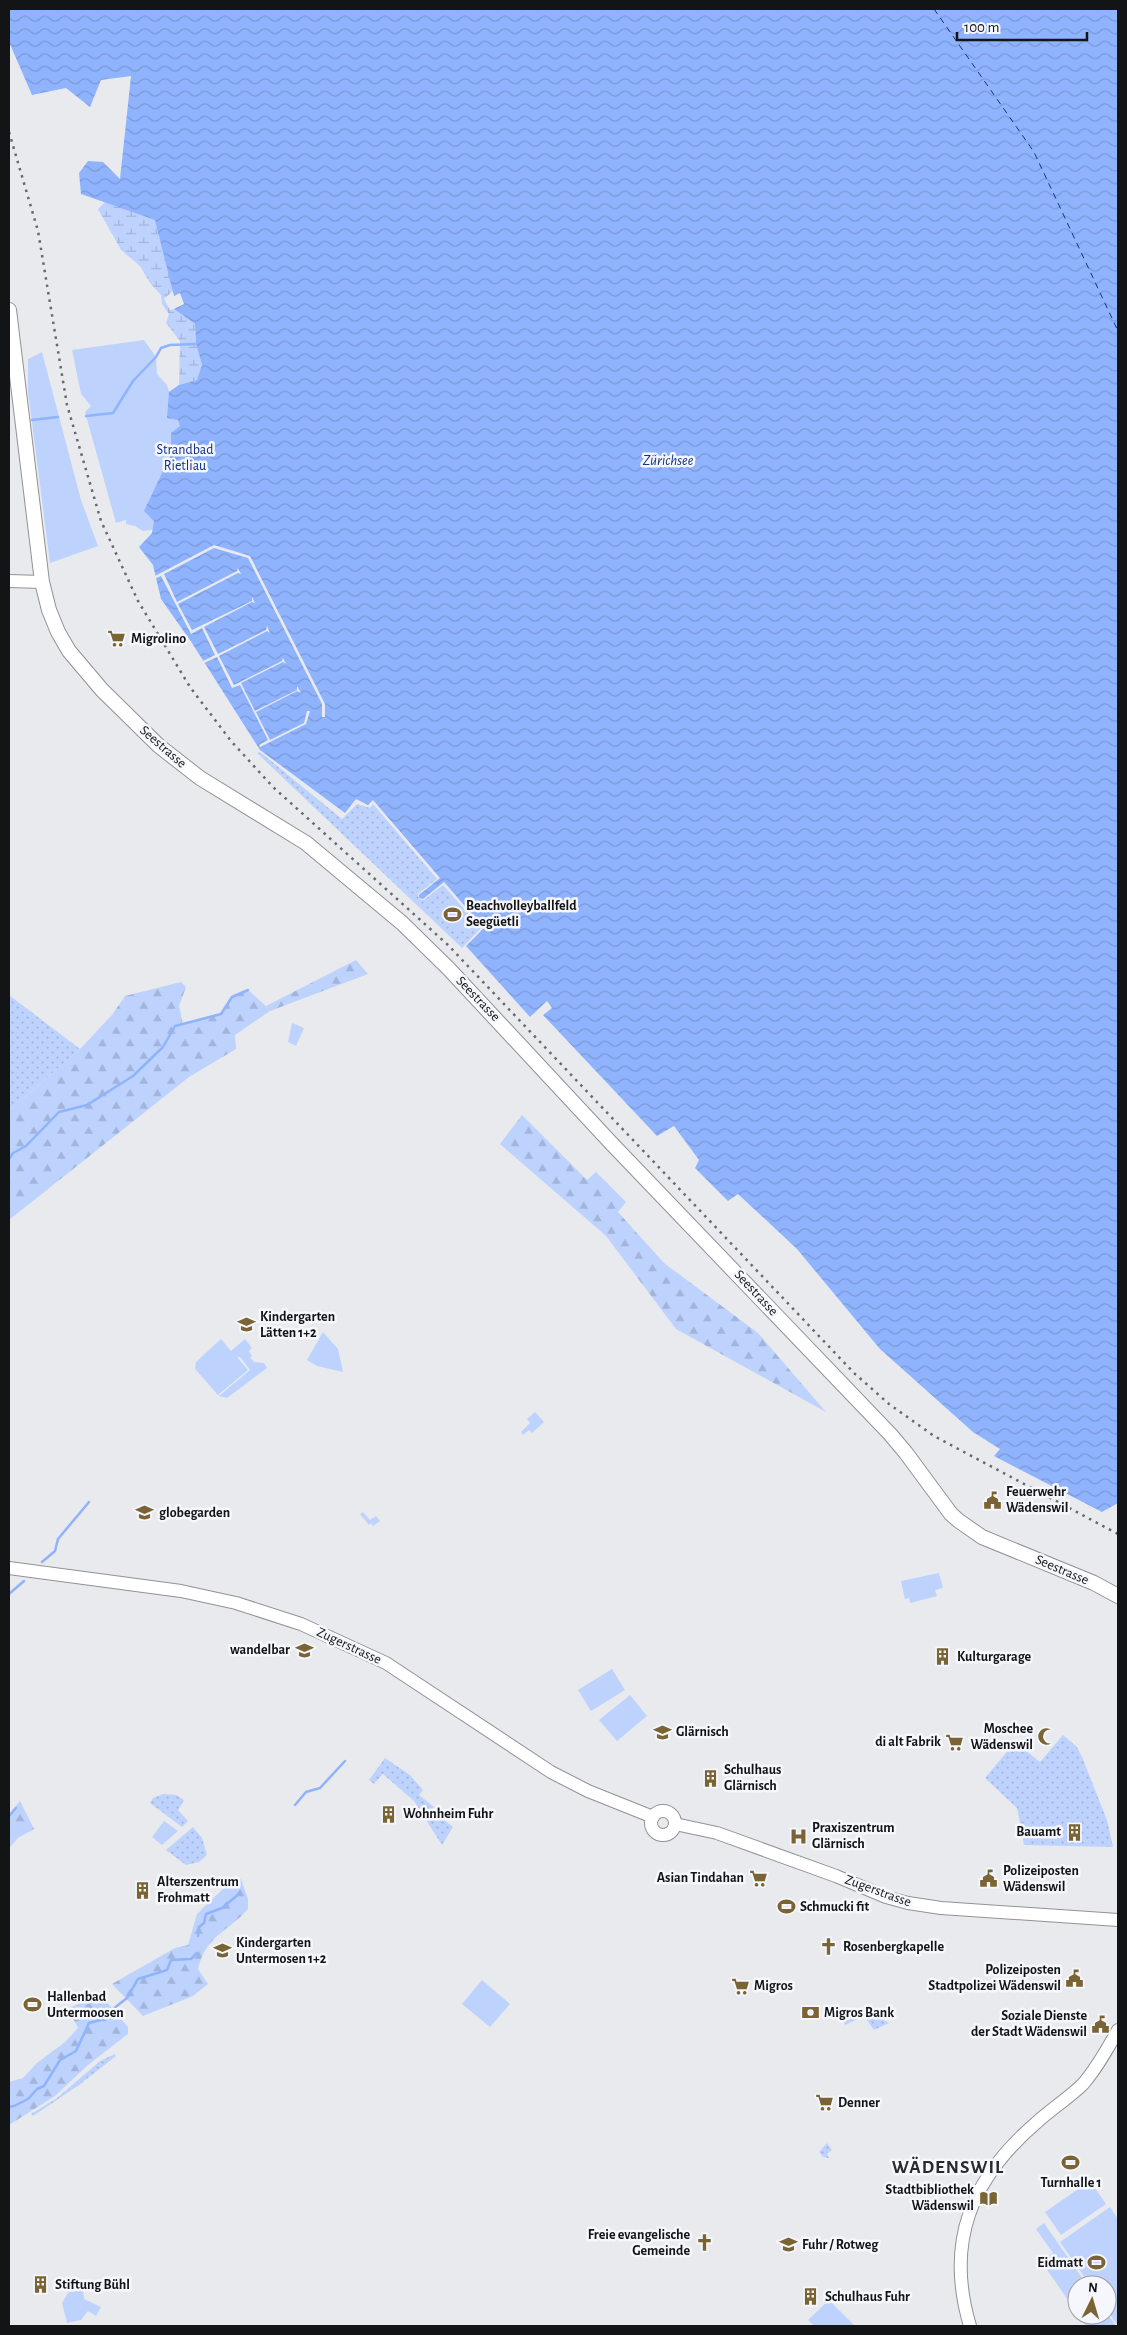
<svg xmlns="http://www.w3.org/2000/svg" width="1127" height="2335" font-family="'Alegreya Sans',sans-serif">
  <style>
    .grass { fill: url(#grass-dots) }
    .forest { fill: url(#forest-firs) }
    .wetland { fill: url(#wetland-marsh) }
    .green { fill: #bdd3fe }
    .water { fill: url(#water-waves) }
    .pier { fill: #e8eaee }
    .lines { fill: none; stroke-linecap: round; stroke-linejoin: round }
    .stream { stroke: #90b3fe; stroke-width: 2.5 }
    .ferry { stroke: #133184; stroke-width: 1; stroke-dasharray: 6 5; stroke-linecap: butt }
    .secondary-casing { stroke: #909296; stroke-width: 14 }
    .primary-casing { stroke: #909296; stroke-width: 16 }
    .secondary { stroke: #fff; stroke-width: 12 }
    .primary { stroke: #fff; stroke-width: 14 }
    .rail { stroke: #67686a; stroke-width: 2.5; stroke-dasharray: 2.5 5; stroke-linecap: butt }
    .labels { text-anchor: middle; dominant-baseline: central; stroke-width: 5; stroke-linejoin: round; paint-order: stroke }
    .park-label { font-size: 14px; fill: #112e82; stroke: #f5f7fc }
    .poi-label { font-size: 14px; font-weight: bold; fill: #131415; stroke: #f5f7fc; text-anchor: start }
    .street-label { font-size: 14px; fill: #131415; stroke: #f5f7fc }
    .water-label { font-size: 15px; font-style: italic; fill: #133184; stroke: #f5f7fc }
    .district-label { font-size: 19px; font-weight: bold; letter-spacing: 1px; fill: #282a2d; stroke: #f5f7fc }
  </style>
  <defs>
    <pattern id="grass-dots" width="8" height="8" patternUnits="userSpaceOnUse" patternTransform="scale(1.25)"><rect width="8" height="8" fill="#bdd3fe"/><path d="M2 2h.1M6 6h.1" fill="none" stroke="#a2b4d9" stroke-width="1.8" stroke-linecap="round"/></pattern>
    <pattern id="forest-firs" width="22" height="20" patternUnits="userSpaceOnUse" patternTransform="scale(1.25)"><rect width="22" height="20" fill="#bdd3fe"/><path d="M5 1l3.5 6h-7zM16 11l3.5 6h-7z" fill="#a2b4d9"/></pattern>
    <pattern id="wetland-marsh" width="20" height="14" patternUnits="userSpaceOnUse" patternTransform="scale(1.25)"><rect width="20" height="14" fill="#bdd3fe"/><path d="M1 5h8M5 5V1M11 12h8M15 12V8" fill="none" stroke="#a2b4d9"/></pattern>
    <pattern id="water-waves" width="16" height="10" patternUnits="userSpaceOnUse" patternTransform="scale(1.25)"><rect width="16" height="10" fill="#90b3fe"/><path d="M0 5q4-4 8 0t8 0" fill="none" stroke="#7b99d9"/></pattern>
  </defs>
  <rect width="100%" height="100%" fill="#e8eaee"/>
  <!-- grass -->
  <g class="grass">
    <polygon points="260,752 342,819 357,804 370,808 373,804 437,879 418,894 419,899 424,900 443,885 481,928 462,948 257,753"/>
    <polygon points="9,995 80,1049 9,1111"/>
    <polygon points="1063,1735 1077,1747 1082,1757 1107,1820 1113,1847 1024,1845 1017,1808 985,1778 1015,1742 1040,1762"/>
    <polygon points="385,1758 410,1775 423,1790 419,1795 434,1807 432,1811 453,1827 442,1845 414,1801 383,1774 374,1784 369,1780"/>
    <polygon points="163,1794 176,1795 184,1800 178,1810 188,1821 182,1827 150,1803 153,1798"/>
    <polygon points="193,1827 202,1838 207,1855 199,1862 186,1865 166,1850"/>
    <polygon points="864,2009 889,2023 874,2030 864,2016 845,2025 842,2018"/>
    <polygon points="115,2054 116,2056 79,2085 33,2116 31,2114 57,2098 100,2061"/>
    <polygon points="827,2143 832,2150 827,2154 829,2158 823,2157 819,2152"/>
  </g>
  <!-- forest -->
  <g class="forest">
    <polygon points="356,960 368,974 270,1011 235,1035 236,1049 189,1077 9,1220 9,1111 80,1049 112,1015 125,996 181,982 186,987 179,1006 183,1024 221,1014 232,997 248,990 266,1006"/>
    <polygon points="522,1115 587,1180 596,1172 626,1202 618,1212 664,1263 758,1333 826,1412 676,1329 606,1236 500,1144"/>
    <polygon points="20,1801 34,1829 18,1838 9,1848 9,1814"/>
    <path d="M 241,1879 L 248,1899 L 248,1909 C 227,1933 206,1935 198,1969 L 208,1984 L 193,1996 L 143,2016 L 112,1984 L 175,1948 L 188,1945 L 197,1914 L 223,1889 Z"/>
    <polygon points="96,1995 102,1997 128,2027 128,2034 88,2065 55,2096 9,2125 9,2082 23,2078 37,2063 65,2042 78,2028 68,2009"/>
  </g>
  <!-- wetland -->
  <polygon class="wetland" points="111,196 153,206 176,288 164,299 170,310 174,309 195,324 196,344 202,365 198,380 179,385 180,341 166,323 169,314 162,304 161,295 150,283 140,266 121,250 98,209"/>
  <!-- green -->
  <g class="green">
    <polygon points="144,340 156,357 157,374 167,385 169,392 179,385 198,380 226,520 143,531 135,526 126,524 126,520 116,523 85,412 91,406 81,394 72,350"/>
    <polygon points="42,352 81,500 98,546 50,563 28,391 28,359"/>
    <polygon points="450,897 469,919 455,931 436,909"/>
    <polygon points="292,1023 304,1028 296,1046 288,1042"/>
    <polygon points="323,1332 338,1349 343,1372 317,1366 307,1360"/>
    <polygon points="221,1339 231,1351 245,1339 252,1348 249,1351 252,1356 250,1357 254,1362 264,1363 267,1368 227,1398 219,1396 250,1370 240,1357 237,1357 248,1370 218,1395 195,1369 196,1362"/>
    <polygon points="535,1412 544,1422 532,1433 529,1430 523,1435 521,1432 530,1423 527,1419"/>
    <polygon points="363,1512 370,1520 376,1516 380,1521 373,1526 371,1523 369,1525 360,1514"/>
    <polygon points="939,1573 943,1588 935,1590 937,1596 910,1603 909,1598 905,1599 901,1581"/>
    <polygon points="612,1669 625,1690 591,1711 578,1690"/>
    <polygon points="630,1695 647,1716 617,1741 599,1720"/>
    <polygon points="164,1821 178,1831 162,1845 152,1837"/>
    <polygon points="482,1980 510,2004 490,2027 462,2004"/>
    <polygon points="1090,2181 1106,2204 1061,2235 1045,2212"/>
    <polygon points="1110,2207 1118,2219 1118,2326 1107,2310 1107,2285 1090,2285 1060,2242"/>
    <polygon points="1044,2223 1087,2285 1077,2285 1077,2313 1041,2261 1053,2253 1036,2229"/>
    <polygon points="74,2283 83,2290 84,2299 101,2307 96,2316 88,2311 81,2320 67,2323 62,2303"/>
    <polygon points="829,2300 855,2326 814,2326 808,2320"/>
    <polygon points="1107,2313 1116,2326 1086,2326 1078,2315 1107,2315"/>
  </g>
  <!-- water -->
  <polygon class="water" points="9,9 1118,9 1118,1503 1102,1512 994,1456 1000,1449 973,1432 880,1349 797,1249 738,1194 728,1201 695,1168 699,1160 674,1126 657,1136 543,1015 552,1008 547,1001 530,1017 466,946 484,928 444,882 423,899 419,898 419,895 440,878 373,800 368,805 356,799 345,813 260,750 192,643 161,599 153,565 139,547 152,533 154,521 144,511 171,454 171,433 180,426 178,420 167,418 169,392 179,385 197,380 202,365 196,344 195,324 174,309 184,304 180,293 174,296 155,220 81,194 79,173 88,161 103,162 120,179 131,76 101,80 90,107 66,88 32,95 9,42"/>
  <!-- pier -->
  <polygon class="pier" points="214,545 250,556 325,704 325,717 322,717 322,704 248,558 214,548 164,574 177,602 237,571 238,568 241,574 238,573 178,604 192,630 252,601 252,597 255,603 252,602 204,627 218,654 266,630 267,626 270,633 267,631 219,656 234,685 282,661 283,658 286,664 283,662 241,683 255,711 297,690 297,686 301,693 297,691 256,712 270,740 304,723 307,711 310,711 306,724 260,747 259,745 268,740 240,685 232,688 217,657 202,664 201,662 215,655 202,628 191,634 161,576 154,579 153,577"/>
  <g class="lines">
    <!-- stream -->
    <g class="stream">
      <polyline points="86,416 113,413 133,381 156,357 161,348 170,345 196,344"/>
      <polyline points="32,420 58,417"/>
      <polyline points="9,1159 13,1153 26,1146 59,1112 87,1105 133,1076 163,1047 175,1026 221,1014 232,997 248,990"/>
      <polyline points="42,1562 55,1551 58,1539 89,1502"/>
      <polyline points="9,1594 24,1581"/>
      <polyline points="295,1805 306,1792 320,1788 345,1761"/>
      <polyline points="9,1816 16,1808"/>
      <polyline points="198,1936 199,1927 204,1923 206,1914 222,1908 240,1893"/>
      <polyline points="9,2107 14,2106 28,2099 37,2089 44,2086 60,2060 76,2051 89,2023 112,2017 113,2009 127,1998 138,1979 167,1970 171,1960 191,1959 197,1953"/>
    </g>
    <!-- ferry -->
    <polyline class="ferry" points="934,9 1034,152 1118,331"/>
    <defs>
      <g id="secondary">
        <polyline points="9,581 42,582"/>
        <polyline points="9,1568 181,1591 236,1603 301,1624 386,1663 551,1772 588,1791 653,1817"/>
        <circle cx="663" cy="1823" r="12"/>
        <polyline points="675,1824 717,1833 836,1876 886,1897 908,1903 941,1908 1118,1920"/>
        <path d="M 970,2326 C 945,2242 971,2179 1036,2123 C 1051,2109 1069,2098 1083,2084 C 1097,2068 1108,2048 1118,2030"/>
      </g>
      <polyline id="primary" points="9,310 42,582 49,610 58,632 69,651 102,690 159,746 200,778 306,843 402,923 449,969 612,1144 890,1434 906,1453 951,1514 959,1521 982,1537 1094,1583 1118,1596"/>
    </defs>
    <!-- secondary casing -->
    <use href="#secondary" class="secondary-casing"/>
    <!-- primary casing -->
    <use href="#primary" class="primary-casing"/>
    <!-- secondary -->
    <use href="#secondary" class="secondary"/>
    <!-- primary -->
    <use href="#primary" class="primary"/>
    <!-- rail -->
    <polyline class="rail" points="9,132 38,231 67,405 101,521 138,601 190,687 231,741 273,787 448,945 854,1373 889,1404 934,1436 1118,1534"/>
  </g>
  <!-- icons -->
  <defs>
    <symbol id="supermarket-bare" viewBox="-9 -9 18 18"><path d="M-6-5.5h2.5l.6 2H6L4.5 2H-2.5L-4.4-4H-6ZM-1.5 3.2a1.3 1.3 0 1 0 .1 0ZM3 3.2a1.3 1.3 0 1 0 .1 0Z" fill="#7b6434" stroke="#f5f7fc" stroke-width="2.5" paint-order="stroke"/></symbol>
    <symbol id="stadium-bare" viewBox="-9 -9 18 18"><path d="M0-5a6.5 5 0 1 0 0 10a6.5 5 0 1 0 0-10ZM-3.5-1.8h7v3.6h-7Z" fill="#7b6434" stroke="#f5f7fc" stroke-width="2.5" paint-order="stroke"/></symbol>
    <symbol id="school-bare" viewBox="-9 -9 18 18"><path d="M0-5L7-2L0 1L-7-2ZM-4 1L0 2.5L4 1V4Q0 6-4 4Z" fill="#7b6434" stroke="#f5f7fc" stroke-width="2.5" paint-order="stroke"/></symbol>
    <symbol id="civic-bare" viewBox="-9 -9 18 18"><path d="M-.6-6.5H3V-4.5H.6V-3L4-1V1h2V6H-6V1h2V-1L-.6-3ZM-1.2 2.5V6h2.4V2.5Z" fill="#7b6434" stroke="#f5f7fc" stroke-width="2.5" paint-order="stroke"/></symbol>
    <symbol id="building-bare" viewBox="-9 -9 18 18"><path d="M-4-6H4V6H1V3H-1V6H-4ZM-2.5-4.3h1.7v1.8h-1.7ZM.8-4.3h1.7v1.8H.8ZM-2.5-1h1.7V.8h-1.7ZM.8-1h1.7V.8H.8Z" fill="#7b6434" stroke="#f5f7fc" stroke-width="2.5" paint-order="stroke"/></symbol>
    <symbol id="mosque-bare" viewBox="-9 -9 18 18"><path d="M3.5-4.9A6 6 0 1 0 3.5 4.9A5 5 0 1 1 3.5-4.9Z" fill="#7b6434" stroke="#f5f7fc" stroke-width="2.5" paint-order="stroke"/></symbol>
    <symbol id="hospital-bare" viewBox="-9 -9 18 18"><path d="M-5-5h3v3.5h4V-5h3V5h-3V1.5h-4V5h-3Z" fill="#7b6434" stroke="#f5f7fc" stroke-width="2.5" paint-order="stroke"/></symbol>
    <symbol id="church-bare" viewBox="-9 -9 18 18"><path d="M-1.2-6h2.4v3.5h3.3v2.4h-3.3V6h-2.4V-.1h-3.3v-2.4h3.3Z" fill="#7b6434" stroke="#f5f7fc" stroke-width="2.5" paint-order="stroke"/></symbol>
    <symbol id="bank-bare" viewBox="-9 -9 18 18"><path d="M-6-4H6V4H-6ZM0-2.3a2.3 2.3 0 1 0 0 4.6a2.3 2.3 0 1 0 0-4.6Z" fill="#7b6434" stroke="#f5f7fc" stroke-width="2.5" paint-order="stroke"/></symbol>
    <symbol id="library-bare" viewBox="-9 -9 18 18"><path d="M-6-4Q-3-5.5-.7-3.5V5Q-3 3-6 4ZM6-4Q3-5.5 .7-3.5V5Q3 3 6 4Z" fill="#7b6434" stroke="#f5f7fc" stroke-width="2.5" paint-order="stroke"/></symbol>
  </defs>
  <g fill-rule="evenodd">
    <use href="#supermarket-bare" x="104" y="626" width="25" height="25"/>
    <use href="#stadium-bare" x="440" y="902" width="25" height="25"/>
    <use href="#school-bare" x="234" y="1312" width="25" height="25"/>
    <use href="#civic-bare" x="980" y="1488" width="25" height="25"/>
    <use href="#school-bare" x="132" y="1500" width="25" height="25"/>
    <use href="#school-bare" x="292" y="1638" width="25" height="25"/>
    <use href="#building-bare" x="930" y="1644" width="25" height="25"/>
    <use href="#school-bare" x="650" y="1720" width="25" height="25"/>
    <use href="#mosque-bare" x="1034" y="1724" width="25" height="25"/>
    <use href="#supermarket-bare" x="942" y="1730" width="25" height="25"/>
    <use href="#building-bare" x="698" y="1766" width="25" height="25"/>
    <use href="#building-bare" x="376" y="1802" width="25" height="25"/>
    <use href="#building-bare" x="1062" y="1820" width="25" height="25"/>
    <use href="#hospital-bare" x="786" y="1824" width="25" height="25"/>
    <use href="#supermarket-bare" x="746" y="1866" width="25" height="25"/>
    <use href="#civic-bare" x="976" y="1866" width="25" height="25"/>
    <use href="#building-bare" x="130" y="1878" width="25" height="25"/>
    <use href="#stadium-bare" x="774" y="1894" width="25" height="25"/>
    <use href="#church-bare" x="816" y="1934" width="25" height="25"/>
    <use href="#school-bare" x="210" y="1938" width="25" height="25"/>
    <use href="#civic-bare" x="1062" y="1966" width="25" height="25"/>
    <use href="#supermarket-bare" x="728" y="1974" width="25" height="25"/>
    <use href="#stadium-bare" x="20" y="1992" width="25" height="25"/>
    <use href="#bank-bare" x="798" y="2000" width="25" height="25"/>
    <use href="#civic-bare" x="1088" y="2012" width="25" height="25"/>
    <use href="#supermarket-bare" x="812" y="2090" width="25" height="25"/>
    <use href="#stadium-bare" x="1058" y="2150" width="25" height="25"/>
    <use href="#library-bare" x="976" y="2186" width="25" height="25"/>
    <use href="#church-bare" x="692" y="2230" width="25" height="25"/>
    <use href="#school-bare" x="776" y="2232" width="25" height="25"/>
    <use href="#stadium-bare" x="1084" y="2250" width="25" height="25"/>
    <use href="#building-bare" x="28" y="2272" width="25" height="25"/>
    <use href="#building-bare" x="798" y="2284" width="25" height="25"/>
  </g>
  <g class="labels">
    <!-- park labels -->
    <g class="park-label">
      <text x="185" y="450">Strandbad<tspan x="185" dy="16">Rietliau</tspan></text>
    </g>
    <!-- poi labels -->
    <g class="poi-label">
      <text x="131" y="639">Migrolino</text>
      <text x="466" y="906">Beachvolleyballfeld<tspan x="466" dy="16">Seegüetli</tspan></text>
      <text x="260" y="1317">Kindergarten<tspan x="260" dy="16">Lätten 1+2</tspan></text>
      <text x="1006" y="1492">Feuerwehr<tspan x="1006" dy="16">Wädenswil</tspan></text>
      <text x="159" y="1513">globegarden</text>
      <text x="290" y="1650" text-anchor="end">wandelbar</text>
      <text x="957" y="1657">Kulturgarage</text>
      <text x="1033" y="1729" text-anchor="end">Moschee<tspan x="1033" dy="16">Wädenswil</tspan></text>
      <text x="676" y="1732">Glärnisch</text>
      <text x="941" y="1742" text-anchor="end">di alt Fabrik</text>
      <text x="724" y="1770">Schulhaus<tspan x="724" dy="16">Glärnisch</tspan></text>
      <text x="403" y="1814">Wohnheim Fuhr</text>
      <text x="812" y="1828">Praxiszentrum<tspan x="812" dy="16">Glärnisch</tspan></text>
      <text x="1061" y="1832" text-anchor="end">Bauamt</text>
      <text x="1003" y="1871">Polizeiposten<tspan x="1003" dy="16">Wädenswil</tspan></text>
      <text x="744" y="1878" text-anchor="end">Asian Tindahan</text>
      <text x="157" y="1882">Alterszentrum<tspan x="157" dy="16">Frohmatt</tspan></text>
      <text x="800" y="1907">Schmucki fit</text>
      <text x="236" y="1943">Kindergarten<tspan x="236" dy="16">Untermosen 1+2</tspan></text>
      <text x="843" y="1947">Rosenbergkapelle</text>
      <text x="1061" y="1970" text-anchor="end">Polizeiposten<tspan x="1061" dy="16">Stadtpolizei Wädenswil</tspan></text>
      <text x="754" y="1986">Migros</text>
      <text x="47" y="1997">Hallenbad<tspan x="47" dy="16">Untermoosen</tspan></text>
      <text x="824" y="2013">Migros Bank</text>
      <text x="1087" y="2016" text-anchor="end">Soziale Dienste<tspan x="1087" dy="16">der Stadt Wädenswil</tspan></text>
      <text x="838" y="2103">Denner</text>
      <text x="1071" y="2183" text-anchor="middle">Turnhalle 1</text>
      <text x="974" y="2190" text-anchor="end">Stadtbibliothek<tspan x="974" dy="16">Wädenswil</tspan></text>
      <text x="690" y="2235" text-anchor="end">Freie evangelische<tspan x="690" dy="16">Gemeinde</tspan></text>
      <text x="802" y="2245">Fuhr / Rotweg</text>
      <text x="1083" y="2263" text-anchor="end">Eidmatt</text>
      <text x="55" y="2285">Stiftung Bühl</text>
      <text x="825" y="2297">Schulhaus Fuhr</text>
    </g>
    <!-- street labels -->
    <g class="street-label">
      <text transform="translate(163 747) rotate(41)">Seestrasse</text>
      <text transform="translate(478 999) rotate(46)">Seestrasse</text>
      <text transform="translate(756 1293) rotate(47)">Seestrasse</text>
      <text transform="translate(1062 1570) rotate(23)">Seestrasse</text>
      <text transform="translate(349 1646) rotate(25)">Zugerstrasse</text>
      <text transform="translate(878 1891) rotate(20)">Zugerstrasse</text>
    </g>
    <!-- water labels -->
    <g class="water-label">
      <text x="668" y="460">Zürichsee</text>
    </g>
    <!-- district labels -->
    <g class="district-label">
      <text x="948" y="2167">WÄDENSWIL</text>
    </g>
  </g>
  <!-- border -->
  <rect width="1127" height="2335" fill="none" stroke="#131415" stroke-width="20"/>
  <!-- north arrow -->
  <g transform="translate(1092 2300) rotate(5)"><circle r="24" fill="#f5f7fc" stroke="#9b9ca0"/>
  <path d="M0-4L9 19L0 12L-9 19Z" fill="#7b6434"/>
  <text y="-8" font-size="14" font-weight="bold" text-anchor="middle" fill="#131415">N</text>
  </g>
  <!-- scale -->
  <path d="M957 32v8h130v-8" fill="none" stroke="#131415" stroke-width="2.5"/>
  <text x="964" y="32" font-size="15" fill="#131415" stroke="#f5f7fc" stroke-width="4" paint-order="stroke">100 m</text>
</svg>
